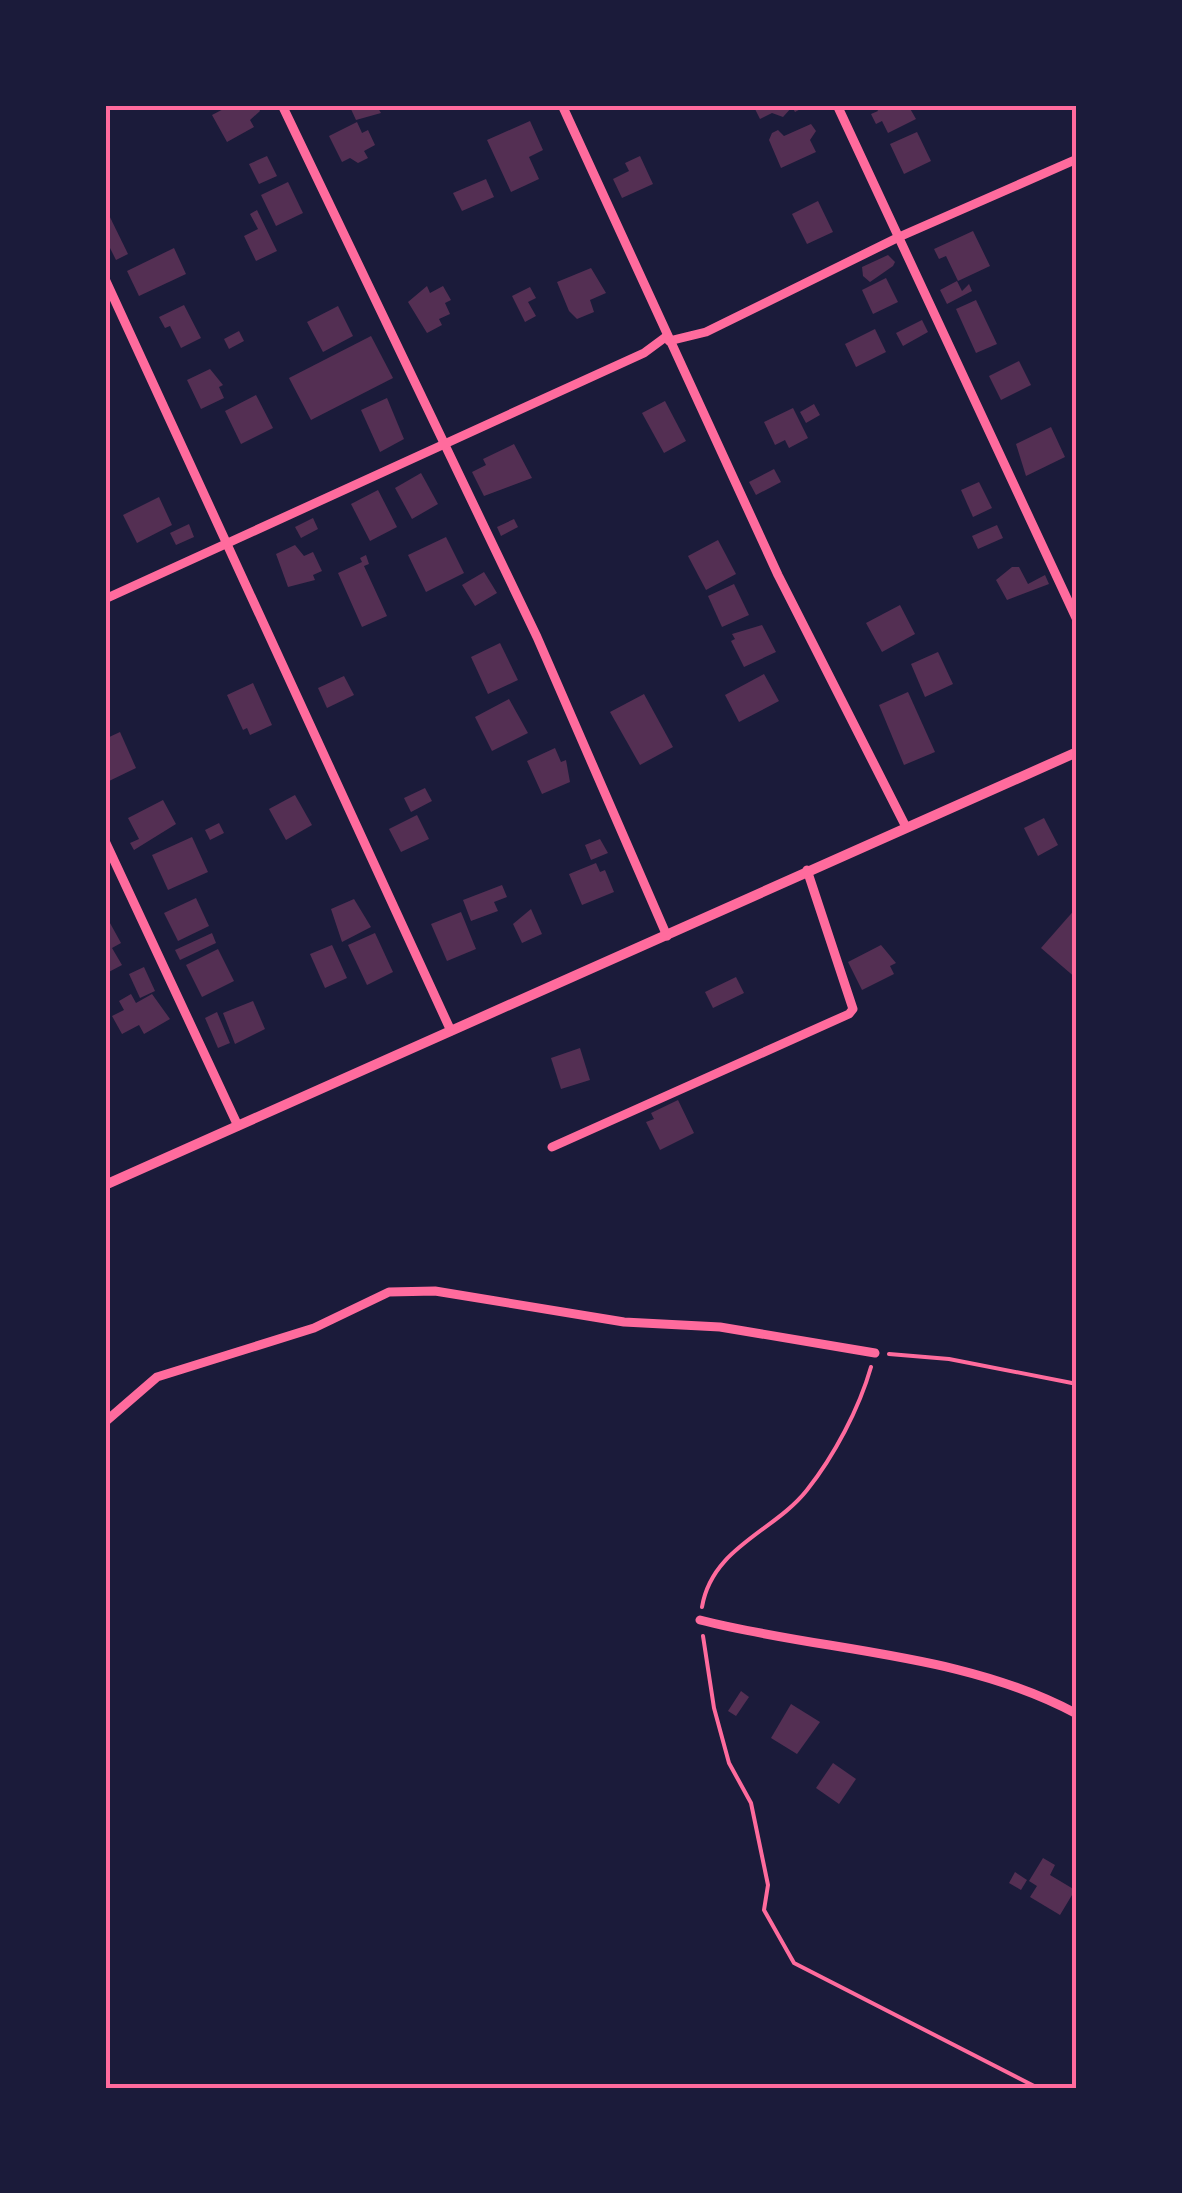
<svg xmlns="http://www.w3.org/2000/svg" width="1182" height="2193" font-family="Mulish,sans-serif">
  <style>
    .building { fill: #542f53 }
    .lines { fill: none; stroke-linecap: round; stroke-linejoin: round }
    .path { stroke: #ff6b9d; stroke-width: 4 }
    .minor { stroke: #ff6b9d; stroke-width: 9 }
    .tertiary { stroke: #ff6b9d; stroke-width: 10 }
    .neatline { fill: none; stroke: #ff6b9d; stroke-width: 4 }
  </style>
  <rect width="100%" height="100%" fill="#1b1b3a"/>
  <!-- building -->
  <g class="building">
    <polygon points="231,105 257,105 260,111 250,120 254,127 227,142 212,115"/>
    <polygon points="354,105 376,105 381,113 356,120 350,107"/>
    <polygon points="753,105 808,105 795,112 792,107 783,117 772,113 760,119"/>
    <polygon points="875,105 908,105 916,119 888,133 882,121 876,124 871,114 878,111"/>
    <polygon points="530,121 543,150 529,157 539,179 511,192 487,140"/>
    <polygon points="357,122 362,133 368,130 375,145 364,151 368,158 358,163 350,158 342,162 329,136"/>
    <polygon points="811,124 816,131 810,140 816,152 781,168 769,140 772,133 778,130 784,136"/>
    <polygon points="917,132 931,161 904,174 890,144"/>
    <polygon points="267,156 277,176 259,184 249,164"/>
    <polygon points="640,156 653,184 622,198 613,179 629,171 625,163"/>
    <polygon points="486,179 494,197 462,211 453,193"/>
    <polygon points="288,182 303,213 276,226 261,195"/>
    <polygon points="818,201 833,232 807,244 792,214"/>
    <polygon points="105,207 128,254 116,260 105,238"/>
    <polygon points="257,210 277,251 256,261 244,236 258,229 250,214"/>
    <polygon points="973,231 990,266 958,281 946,256 939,259 934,249"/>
    <polygon points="174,248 186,274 139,296 127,271"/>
    <polygon points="888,255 895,262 893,266 870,282 863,276 862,267"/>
    <polygon points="591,268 606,293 590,300 594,312 577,319 569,311 557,282"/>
    <polygon points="886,278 898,302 873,314 862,290"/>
    <polygon points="957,281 962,291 969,284 972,291 947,304 940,290"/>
    <polygon points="427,286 430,293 443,286 451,300 445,303 450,314 439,319 442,325 427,333 408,302"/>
    <polygon points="530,287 536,298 528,302 536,316 525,322 512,296"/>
    <polygon points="976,300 997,344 976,353 956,309"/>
    <polygon points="184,305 201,338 181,348 170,326 165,328 159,317"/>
    <polygon points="338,306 353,336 323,352 307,322"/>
    <polygon points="922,320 928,332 903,346 896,333"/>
    <polygon points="875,329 886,352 856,367 845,344"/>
    <polygon points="239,331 244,341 229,349 224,339"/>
    <polygon points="371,336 393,378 311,420 289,378"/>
    <polygon points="1019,361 1031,385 1001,400 989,376"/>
    <polygon points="210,369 223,385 219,387 224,398 201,409 187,380"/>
    <polygon points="256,395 273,428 241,444 225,411"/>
    <polygon points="387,398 404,439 380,452 361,410"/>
    <polygon points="665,401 686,441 664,453 642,413"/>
    <polygon points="814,404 820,415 806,423 800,412"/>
    <polygon points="793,408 808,438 789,448 785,440 775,445 764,422"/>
    <polygon points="1051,427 1065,457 1026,476 1016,444"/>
    <polygon points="514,444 532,478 484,496 472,472 486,465 483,459"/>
    <polygon points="774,469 781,482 756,495 749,482"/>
    <polygon points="421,473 438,504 412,519 395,488"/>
    <polygon points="979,482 992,508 973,517 961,490"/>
    <polygon points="378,490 397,527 370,541 351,504"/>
    <polygon points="159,497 172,525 137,543 123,515"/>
    <polygon points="313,518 318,529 301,538 295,527"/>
    <polygon points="514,519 518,527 501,536 497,527"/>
    <polygon points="189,524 194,537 176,545 170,533"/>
    <polygon points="997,525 1003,538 978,549 972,536"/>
    <polygon points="446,537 464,573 426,592 408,555"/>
    <polygon points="718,540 736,574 706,590 688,556"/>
    <polygon points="295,545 304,556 313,552 322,571 313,575 315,580 288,587 276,554"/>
    <polygon points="366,555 369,564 364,566 387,616 362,627 338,573 362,562 360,558"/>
    <polygon points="1012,567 1019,567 1028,584 1045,575 1049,584 1007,600 996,580"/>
    <polygon points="484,572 497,593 475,606 462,585"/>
    <polygon points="734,584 749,615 722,627 708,596"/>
    <polygon points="900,605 915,634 882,652 866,623"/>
    <polygon points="762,625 776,652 744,667 731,641 735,639 732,634"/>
    <polygon points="500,643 518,680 488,694 471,657"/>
    <polygon points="938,652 953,684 925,697 911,664"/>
    <polygon points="764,674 779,701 739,722 725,695"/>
    <polygon points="344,676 354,695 327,708 318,688"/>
    <polygon points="253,683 272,725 250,735 247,728 243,730 227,695"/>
    <polygon points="908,692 935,752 904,765 879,705"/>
    <polygon points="644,694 673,747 640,765 610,712"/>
    <polygon points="509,699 528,733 492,751 475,717"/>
    <polygon points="120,732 136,768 107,782 105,739"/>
    <polygon points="555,748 561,762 566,760 570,782 542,794 527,761"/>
    <polygon points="425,788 432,801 411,812 404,798"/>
    <polygon points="295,795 312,825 286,840 269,809"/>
    <polygon points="163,800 176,824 134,850 130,843 139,839 128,818"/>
    <polygon points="417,815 429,839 401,852 389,829"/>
    <polygon points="1044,818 1058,845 1038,856 1024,828"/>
    <polygon points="219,823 224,833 210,840 205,830"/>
    <polygon points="192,837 208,872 168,890 152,855"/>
    <polygon points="600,839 608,853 591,860 585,845"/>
    <polygon points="596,863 600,872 605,870 614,892 582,905 569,874"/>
    <polygon points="502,885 507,897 494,902 498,911 471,921 463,900"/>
    <polygon points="196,898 209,926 178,941 164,913"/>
    <polygon points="354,899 371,927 342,942 331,909"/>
    <polygon points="1077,907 1077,979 1041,948"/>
    <polygon points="531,909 542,934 522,943 513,924"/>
    <polygon points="461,912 476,949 447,961 431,924"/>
    <polygon points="105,914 121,943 112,948 122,965 105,974"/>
    <polygon points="212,933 216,943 180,960 175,950"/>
    <polygon points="375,933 393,972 367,985 348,945"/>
    <polygon points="332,945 347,978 325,988 310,954"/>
    <polygon points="881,945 896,963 890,966 894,974 862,990 848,962"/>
    <polygon points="218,949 234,981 202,997 186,965"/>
    <polygon points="144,967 155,991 140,998 129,974"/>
    <polygon points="736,977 744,993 713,1008 705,992"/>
    <polygon points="131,994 136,1003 152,994 170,1019 144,1034 139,1025 122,1034 112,1016 124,1010 119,1001"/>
    <polygon points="253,1001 265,1029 235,1044 223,1013"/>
    <polygon points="217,1012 230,1043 218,1048 205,1018"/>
    <polygon points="580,1048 590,1080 561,1089 551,1058"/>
    <polygon points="678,1100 694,1133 660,1150 646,1122 654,1119 651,1113"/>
    <polygon points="741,1691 749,1697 736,1716 728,1711"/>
    <polygon points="791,1704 820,1722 797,1754 771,1738"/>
    <polygon points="833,1763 856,1779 839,1804 816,1788"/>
    <polygon points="1043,1858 1055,1865 1050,1875 1075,1890 1060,1915 1030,1897 1037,1886 1029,1881"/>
    <polygon points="1015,1872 1027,1880 1021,1890 1009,1883"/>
  </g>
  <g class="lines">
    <!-- path -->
    <g class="path">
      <polyline points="889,1354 949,1359 1077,1384"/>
      <path d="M 702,1607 C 712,1547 774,1532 807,1490 C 834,1456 859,1409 871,1367"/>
      <polyline points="703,1636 714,1708 729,1763 751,1803 768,1885 764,1910 794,1963 1038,2088"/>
    </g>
    <!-- minor -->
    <g class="minor">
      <polyline points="282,105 537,637 667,936"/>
      <polyline points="562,105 778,575 906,827"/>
      <polyline points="837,105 1077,620"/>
      <polyline points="105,279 451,1031"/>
      <polyline points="669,341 706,332 899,237 1077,159"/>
      <polyline points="105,599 644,353 667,336"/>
      <polyline points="105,841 238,1126"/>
      <polyline points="552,1147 849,1014 853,1009 807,870"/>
      <polyline points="105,1422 157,1377 314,1328 389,1292 435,1291 624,1322 720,1327 875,1353"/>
      <path d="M 700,1620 C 825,1652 962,1652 1077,1714"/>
    </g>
    <!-- tertiary -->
    <polyline class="tertiary" points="105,1185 1077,752"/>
  </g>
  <!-- border -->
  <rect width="1182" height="2193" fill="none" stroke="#1b1b3a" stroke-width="215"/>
  <rect x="108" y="108" width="966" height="1978" class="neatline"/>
</svg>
